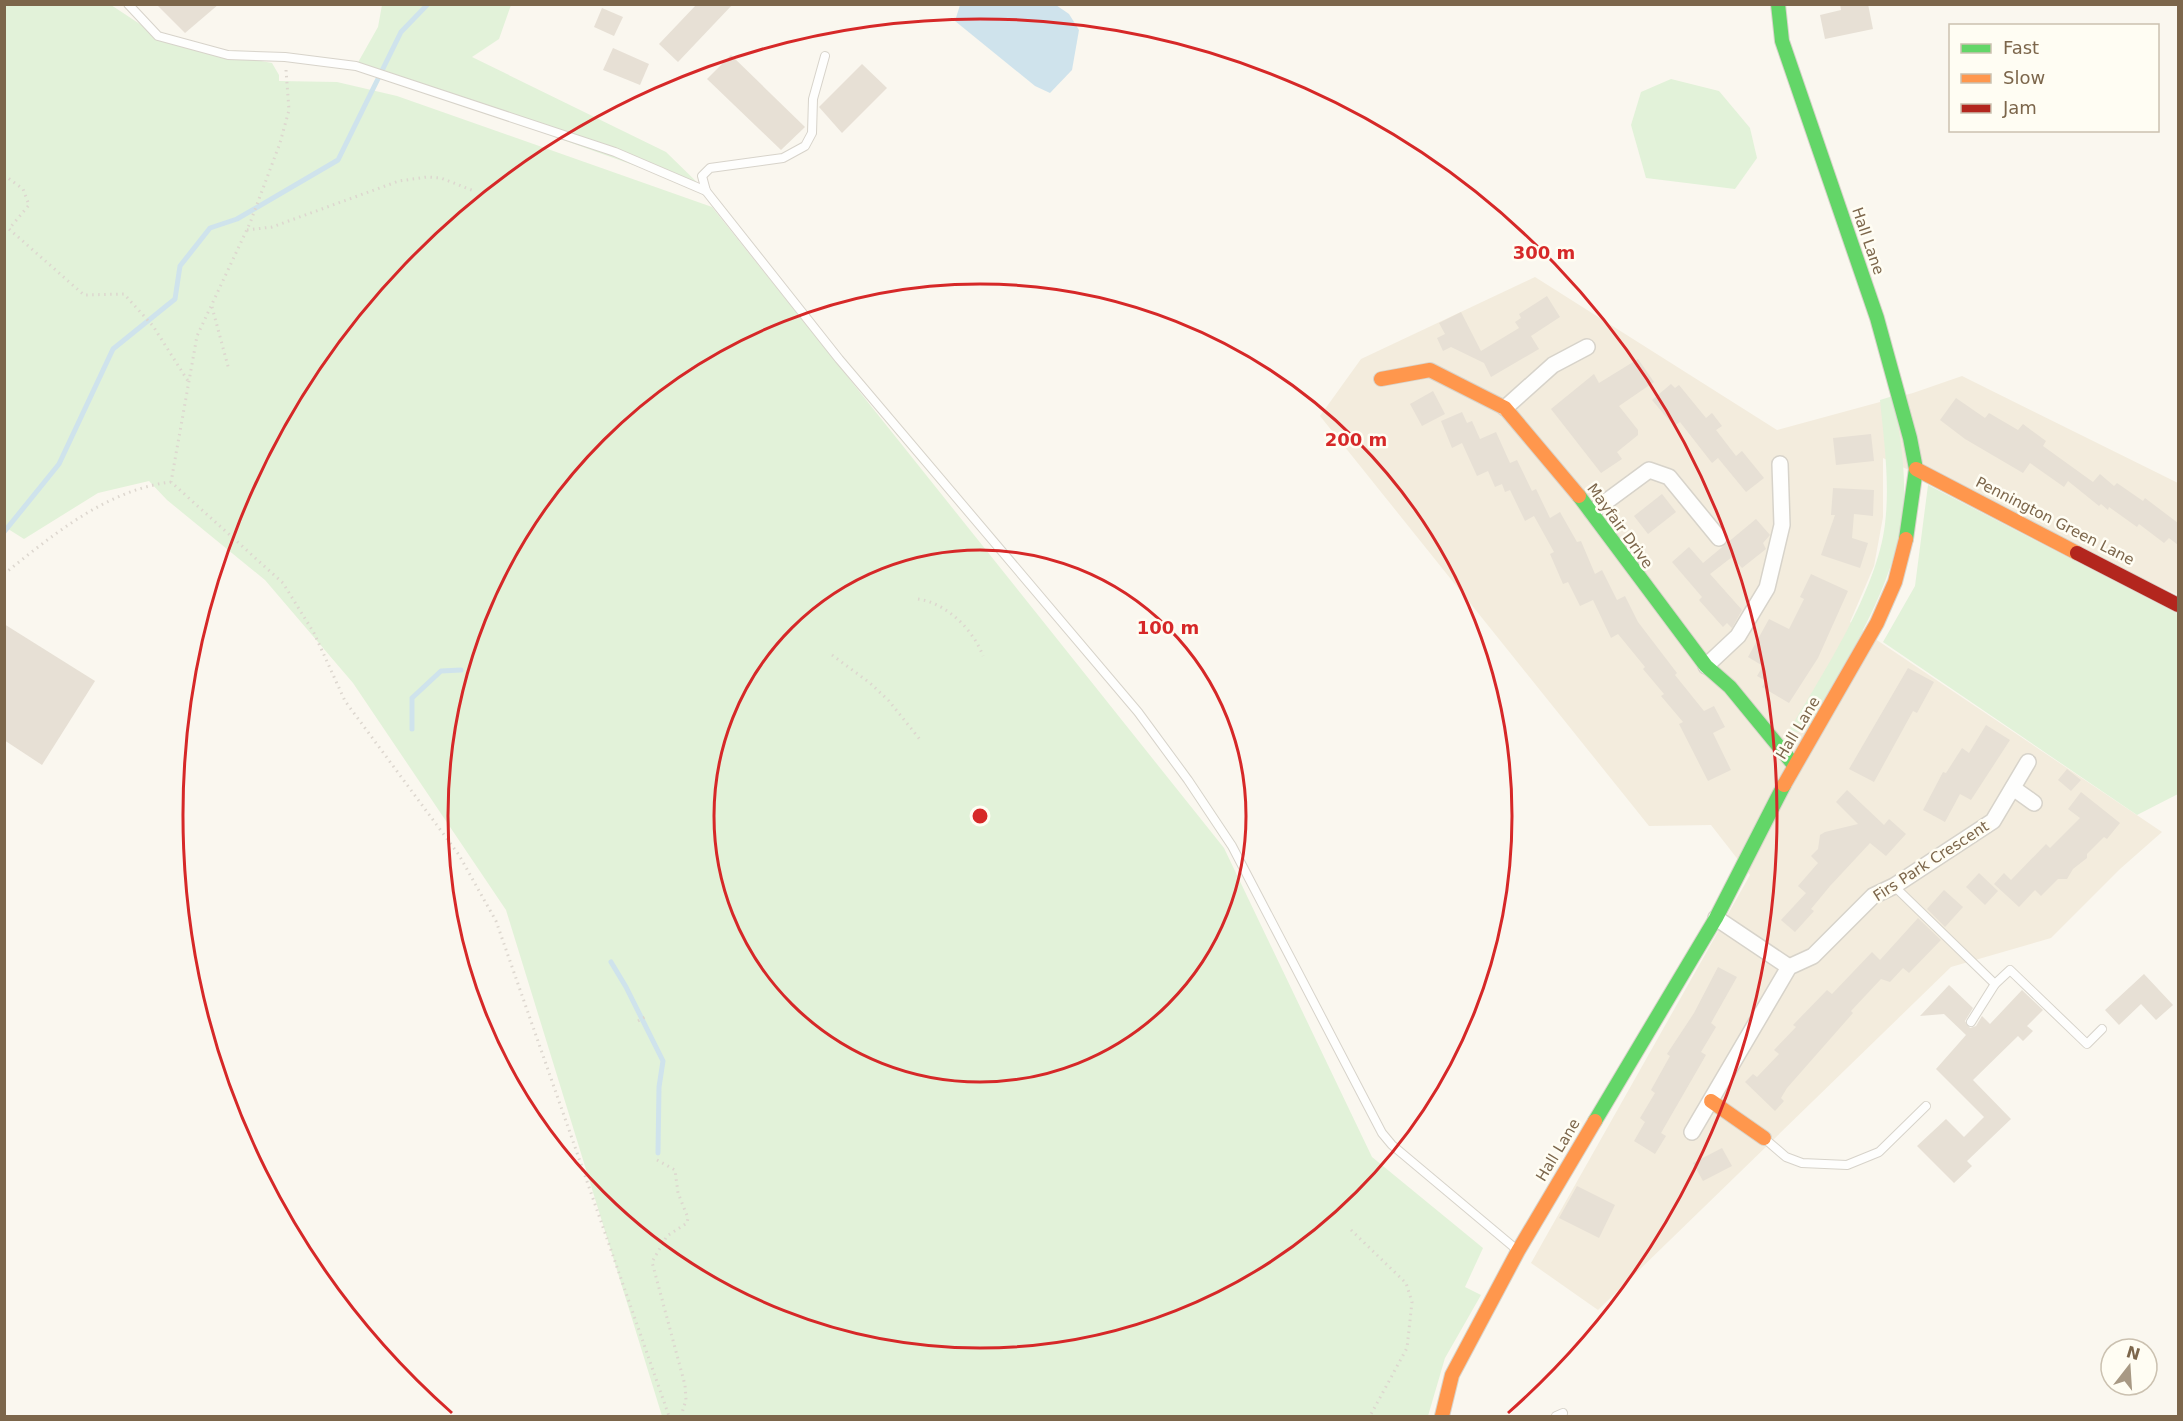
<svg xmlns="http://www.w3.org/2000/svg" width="2183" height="1421" font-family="'DejaVu Sans',sans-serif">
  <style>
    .residential { fill: #f3ecdd }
    .green { fill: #e2f2d9 }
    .water { fill: #cfe3ec }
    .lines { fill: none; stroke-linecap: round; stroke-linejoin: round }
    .stream { stroke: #cfe3ec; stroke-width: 5 }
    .building { fill: #e7e0d5 }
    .lane-casing { stroke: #d7d3ca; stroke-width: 10 }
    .street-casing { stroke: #d7d3ca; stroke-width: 18 }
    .fast-casing { stroke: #d8d3ca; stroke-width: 16 }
    .slow-casing { stroke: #d8d3ca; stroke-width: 16 }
    .jam-casing { stroke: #d8d3ca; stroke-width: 16 }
    .path { stroke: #ddd7cf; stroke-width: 3; stroke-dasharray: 1.5 4.5; stroke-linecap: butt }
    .lane { stroke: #fefefd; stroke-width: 8 }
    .street { stroke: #fefefd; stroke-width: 15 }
    .fast { stroke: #63d668; stroke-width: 14 }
    .slow { stroke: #ff974d; stroke-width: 14 }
    .jam { stroke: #b3261e; stroke-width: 14 }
    .ring { fill: none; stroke: #d62828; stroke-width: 3 }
    .labels { text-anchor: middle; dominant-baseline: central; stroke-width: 5; stroke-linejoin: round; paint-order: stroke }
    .street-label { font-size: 15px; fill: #7c664b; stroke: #fffdf3 }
    .centre { fill: #d62828; stroke: #fffdf3; stroke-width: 3 }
    .ring-label { font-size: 18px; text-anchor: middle; font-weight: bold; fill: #d62828; stroke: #fffdf3; stroke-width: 5; stroke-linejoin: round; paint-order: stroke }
  </style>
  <rect width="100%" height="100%" fill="#faf7ef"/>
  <!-- residential -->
  <polygon class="residential" points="1535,277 1777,430 1913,393 1962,376 2178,483 2178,595 1883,458 1883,517 1874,566 1850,622 2162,832 2120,869 2051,938 1951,967 1598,1310 1531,1263 1750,875 1711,825 1649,826 1320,416 1361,359"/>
  <!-- green -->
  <g class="green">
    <polygon points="4,5 111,5 158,36 228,55 272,63 279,75 279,81 337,82 397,96 712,207 1224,848 1372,1157 1483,1248 1465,1287 1481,1295 1445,1358 1428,1416 662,1416 506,910 353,683 265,580 167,500 149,481 98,493 24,539 5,527"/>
    <polygon points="382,5 511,5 499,39 472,57 666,152 706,191 356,66 378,27"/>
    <polygon points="1671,79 1719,91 1750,128 1757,158 1735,189 1646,178 1631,125 1641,92"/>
    <path d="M 1893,396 C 1899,429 1905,462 1904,496 C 1901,580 1848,655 1809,727 L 1800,732 L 1789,731 C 1823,673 1877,591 1885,524 C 1890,482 1884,441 1880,400 Z"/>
    <polygon points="1928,485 2178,614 2178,794 2137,815 1883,642 1915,586"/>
  </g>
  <!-- water -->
  <polygon class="water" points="960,5 1056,5 1069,14 1079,30 1072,70 1050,93 1035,86 955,21"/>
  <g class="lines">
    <!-- stream -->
    <g class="stream">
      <polyline points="4,532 59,464 113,349 175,299 180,266 210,228 237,219 338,160 401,32 428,4"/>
      <polyline points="412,729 412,698 441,671 461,670"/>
      <polyline points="611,962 626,987 663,1061 659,1087 658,1153"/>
    </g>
  </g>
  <!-- building -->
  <g class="building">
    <polygon points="156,4 219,4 185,33"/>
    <polygon points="697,4 733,4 678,62 659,44"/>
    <polygon points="1840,4 1868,4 1873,29 1825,39 1820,15 1841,10"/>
    <polygon points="602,8 623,17 614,36 594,27"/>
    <polygon points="613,48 649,64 640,85 603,70"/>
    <polygon points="731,55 805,127 781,150 707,79"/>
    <polygon points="862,64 887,88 842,133 819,107"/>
    <polygon points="1547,296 1560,317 1531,336 1539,349 1491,377 1484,363 1451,347 1443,351 1437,338 1445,334 1439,323 1461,312 1481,351 1519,328 1515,322 1521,318 1519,314"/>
    <polygon points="1638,359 1654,382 1619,406 1638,430 1638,435 1617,452 1622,459 1601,473 1551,409 1594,374 1599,383"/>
    <polygon points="1671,384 1675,388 1679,385 1706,418 1712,413 1722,426 1716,430 1736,456 1742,451 1764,478 1746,492 1718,458 1712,463 1680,422 1674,426 1652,400"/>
    <polygon points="1433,391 1445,414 1422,426 1410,404"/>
    <polygon points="1956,398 1985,418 1989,413 2018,430 2023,424 2046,441 2043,446 2093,482 2100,474 2114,486 2117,483 2143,501 2145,498 2178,523 2178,545 2169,538 2164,543 2139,524 2137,527 2109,507 2108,510 2101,504 2099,506 2068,481 2064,487 2030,463 2023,473 1965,439 1940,420"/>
    <polygon points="1462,412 1467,423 1472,421 1480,439 1496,432 1510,463 1517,460 1532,491 1536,489 1550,518 1560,512 1577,542 1581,541 1595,574 1602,570 1617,600 1625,596 1638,622 1677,673 1675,675 1704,711 1714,706 1725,727 1713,733 1731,770 1708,781 1679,724 1683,722 1661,696 1664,694 1643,669 1645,667 1618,634 1611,638 1593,600 1580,606 1568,582 1563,584 1550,554 1554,552 1534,516 1525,521 1510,490 1505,492 1502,484 1495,487 1488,471 1477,476 1462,443 1452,448 1441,421"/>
    <polygon points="1871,434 1874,461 1836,465 1833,438"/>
    <polygon points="1833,488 1874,490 1873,516 1854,514 1852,538 1868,543 1860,568 1821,555 1835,515 1831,515"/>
    <polygon points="1662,494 1676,512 1648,534 1634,516"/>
    <polygon points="1756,519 1770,535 1763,543 1766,549 1742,568 1732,557 1710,574 1742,610 1732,628 1727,623 1723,627 1699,600 1702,597 1672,562 1689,547 1703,563"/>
    <polygon points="1811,574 1848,591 1818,658 1789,703 1762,687 1766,681 1757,676 1763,666 1748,657 1769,619 1789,629 1804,599 1800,597"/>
    <polygon points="4,624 95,681 42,765 4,740"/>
    <polygon points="1908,668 1934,682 1917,713 1913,711 1874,782 1849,769"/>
    <polygon points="1986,725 2010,740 1971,800 1960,794 1945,822 1923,810 1943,772 1946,773 1962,748 1969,753"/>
    <polygon points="2067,769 2081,780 2071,791 2058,780"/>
    <polygon points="1847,790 1884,825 1889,819 1906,834 1886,856 1870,843 1830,886 1811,909 1814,911 1795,932 1781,920 1806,893 1798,886 1818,863 1811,856 1818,849 1820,835 1825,832 1858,824 1836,802"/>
    <polygon points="2081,792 2120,823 2107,839 2104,837 2087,854 2087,858 2073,869 2067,879 2058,879 2041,896 2035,890 2019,907 1994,884 2004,873 2011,880 2046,844 2050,848 2080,818 2068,809"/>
    <polygon points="1979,873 1998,891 1985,905 1966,887"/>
    <polygon points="1944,890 1963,907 1945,927 1927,909"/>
    <polygon points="1918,918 1941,940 1909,973 1903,968 1890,982 1881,979 1851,1011 1853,1013 1787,1088 1781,1098 1784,1101 1775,1111 1745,1082 1753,1074 1757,1077 1779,1054 1774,1050 1796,1027 1793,1025 1827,990 1832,994 1872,952 1880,960"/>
    <polygon points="1718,967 1737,977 1711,1023 1716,1027 1701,1052 1706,1055 1661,1133 1666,1136 1655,1154 1634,1141 1645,1122 1640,1118 1655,1093 1651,1090 1670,1056 1667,1054 1694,1013"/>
    <polygon points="2144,974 2173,1005 2156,1020 2141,1004 2119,1025 2105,1010"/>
    <polygon points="1949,985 1973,1008 1965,1021 1970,1028 1976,1026 1982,1016 1990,1024 2022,990 2043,1010 2027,1026 2033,1031 2023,1041 2018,1036 1973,1080 2011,1119 1967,1161 1972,1166 1954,1183 1917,1146 1946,1119 1964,1137 1984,1117 1936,1069 1966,1035 1944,1014 1920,1016"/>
    <polygon points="1722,1148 1732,1166 1703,1181 1693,1163"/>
    <polygon points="1577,1186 1615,1205 1599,1238 1559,1218"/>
  </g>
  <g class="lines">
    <defs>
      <g id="lane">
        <polyline points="128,4 158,36 228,55 285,57 356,66 615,152 706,191"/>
        <polyline points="825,56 813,99 812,133 805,146 783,158 710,168 702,176 706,191 839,359 1138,712 1188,780 1232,846 1382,1133 1392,1145 1516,1249"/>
        <polyline points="1894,886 1995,984 2010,970 2087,1044 2102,1029"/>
        <polyline points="1971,1022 1995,984"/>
        <polyline points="1765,1139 1786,1157 1802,1163 1847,1165 1879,1152 1926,1106"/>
        <polyline points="1556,1416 1563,1413"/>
      </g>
      <g id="street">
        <polyline points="1505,408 1553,365 1587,347"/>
        <polyline points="1592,512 1649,470 1669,477 1719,538"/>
        <polyline points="1706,666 1738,636 1767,588 1782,525 1780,464"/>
        <polyline points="2013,788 2034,803"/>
        <polyline points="1716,918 1789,967"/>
        <polyline points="1692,1132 1789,967 1813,956 1873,896 1894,886 1993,821 2028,762"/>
      </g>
      <g id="fast">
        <polyline points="1778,4 1782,41 1877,318 1910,438 1916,469 1906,539"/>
        <polyline points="1579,496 1706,666 1730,687 1794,765"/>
        <polyline points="1595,1121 1716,918 1784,785"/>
      </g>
      <g id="slow">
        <polyline points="1381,379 1430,370 1505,408 1579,496"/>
        <polyline points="1916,469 2077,553"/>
        <polyline points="1784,785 1877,623 1895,582 1906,539"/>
        <polyline points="1711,1101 1764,1138"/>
        <polyline points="1442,1416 1452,1375 1518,1251 1595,1121"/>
      </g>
      <polyline id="jam" points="2077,553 2178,605"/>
    </defs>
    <!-- lane casing -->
    <use href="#lane" class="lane-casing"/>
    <!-- street casing -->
    <use href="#street" class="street-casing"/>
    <!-- fast casing -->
    <use href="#fast" class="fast-casing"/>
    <!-- slow casing -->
    <use href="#slow" class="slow-casing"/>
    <!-- jam casing -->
    <use href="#jam" class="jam-casing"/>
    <!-- path -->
    <g class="path">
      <polyline points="286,70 289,110 280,143 250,223 197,336 171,482 283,583 314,633 345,701 459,855 496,921 669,1416"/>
      <polyline points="4,175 23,189 29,205 9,229 84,295 124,294 153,326 188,381"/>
      <polyline points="247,230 272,227 399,181 427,177 441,178 474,191"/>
      <polyline points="212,307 229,370"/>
      <path d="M 4,574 C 53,535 106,490 171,482"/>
      <path d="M 918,599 C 946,603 973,629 983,656"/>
      <polyline points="832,655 870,683 889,701 922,742"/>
      <polyline points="638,1021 648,1015"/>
      <polyline points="657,1160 675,1170 678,1193 688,1218 687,1223 667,1236 652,1262 685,1385 686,1400 681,1416"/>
      <polyline points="1351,1230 1406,1283 1412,1302 1407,1348 1370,1416"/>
    </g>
    <!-- lane -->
    <use href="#lane" class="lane"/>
    <!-- street -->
    <use href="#street" class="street"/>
    <!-- fast -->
    <use href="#fast" class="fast"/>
    <!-- slow -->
    <use href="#slow" class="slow"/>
    <!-- jam -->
    <use href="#jam" class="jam"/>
  </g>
  <!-- distance rings -->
  <g class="ring">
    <circle cx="980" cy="816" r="266"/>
    <circle cx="980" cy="816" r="532"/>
    <path d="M452 1413A797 797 0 1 1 1508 1413"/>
  </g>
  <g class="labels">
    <!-- street labels -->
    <g class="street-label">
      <text transform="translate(1868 241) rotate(71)">Hall Lane</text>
      <text transform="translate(2055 521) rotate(27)">Pennington Green Lane</text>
      <text transform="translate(1620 526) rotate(54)">Mayfair Drive</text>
      <text transform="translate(1798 728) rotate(-59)">Hall Lane</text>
      <text transform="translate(1931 861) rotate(-33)">Firs Park Crescent</text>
      <text transform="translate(1558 1150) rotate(-59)">Hall Lane</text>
    </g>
  </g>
  <circle cx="980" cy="816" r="9" class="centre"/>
  <g class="ring-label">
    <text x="1544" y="259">300 m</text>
    <text x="1356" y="446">200 m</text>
    <text x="1168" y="634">100 m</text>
  </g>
  <!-- border -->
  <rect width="2183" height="1421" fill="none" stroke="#7c664b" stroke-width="12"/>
  <!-- legend -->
  <rect x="1949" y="24" width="210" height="108" fill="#fffdf3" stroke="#cbc1b0" stroke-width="1.5"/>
  <rect x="1961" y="44" width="30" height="9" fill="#63d668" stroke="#cbc1b0" stroke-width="1.5"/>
  <text x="2003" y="54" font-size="18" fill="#7c664b">Fast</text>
  <rect x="1961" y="74" width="30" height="9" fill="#ff974d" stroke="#cbc1b0" stroke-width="1.5"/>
  <text x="2003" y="84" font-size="18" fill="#7c664b">Slow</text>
  <rect x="1961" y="104" width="30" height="9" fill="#b3261e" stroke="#cbc1b0" stroke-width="1.5"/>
  <text x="2003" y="114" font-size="18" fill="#7c664b">Jam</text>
  <!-- north arrow -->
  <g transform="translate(2129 1367) rotate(17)"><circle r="28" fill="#fffdf3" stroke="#cbc1b0" stroke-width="1.5"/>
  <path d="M0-4.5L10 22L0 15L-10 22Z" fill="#a89984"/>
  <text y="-9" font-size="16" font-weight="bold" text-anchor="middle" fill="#7c664b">N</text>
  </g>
</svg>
